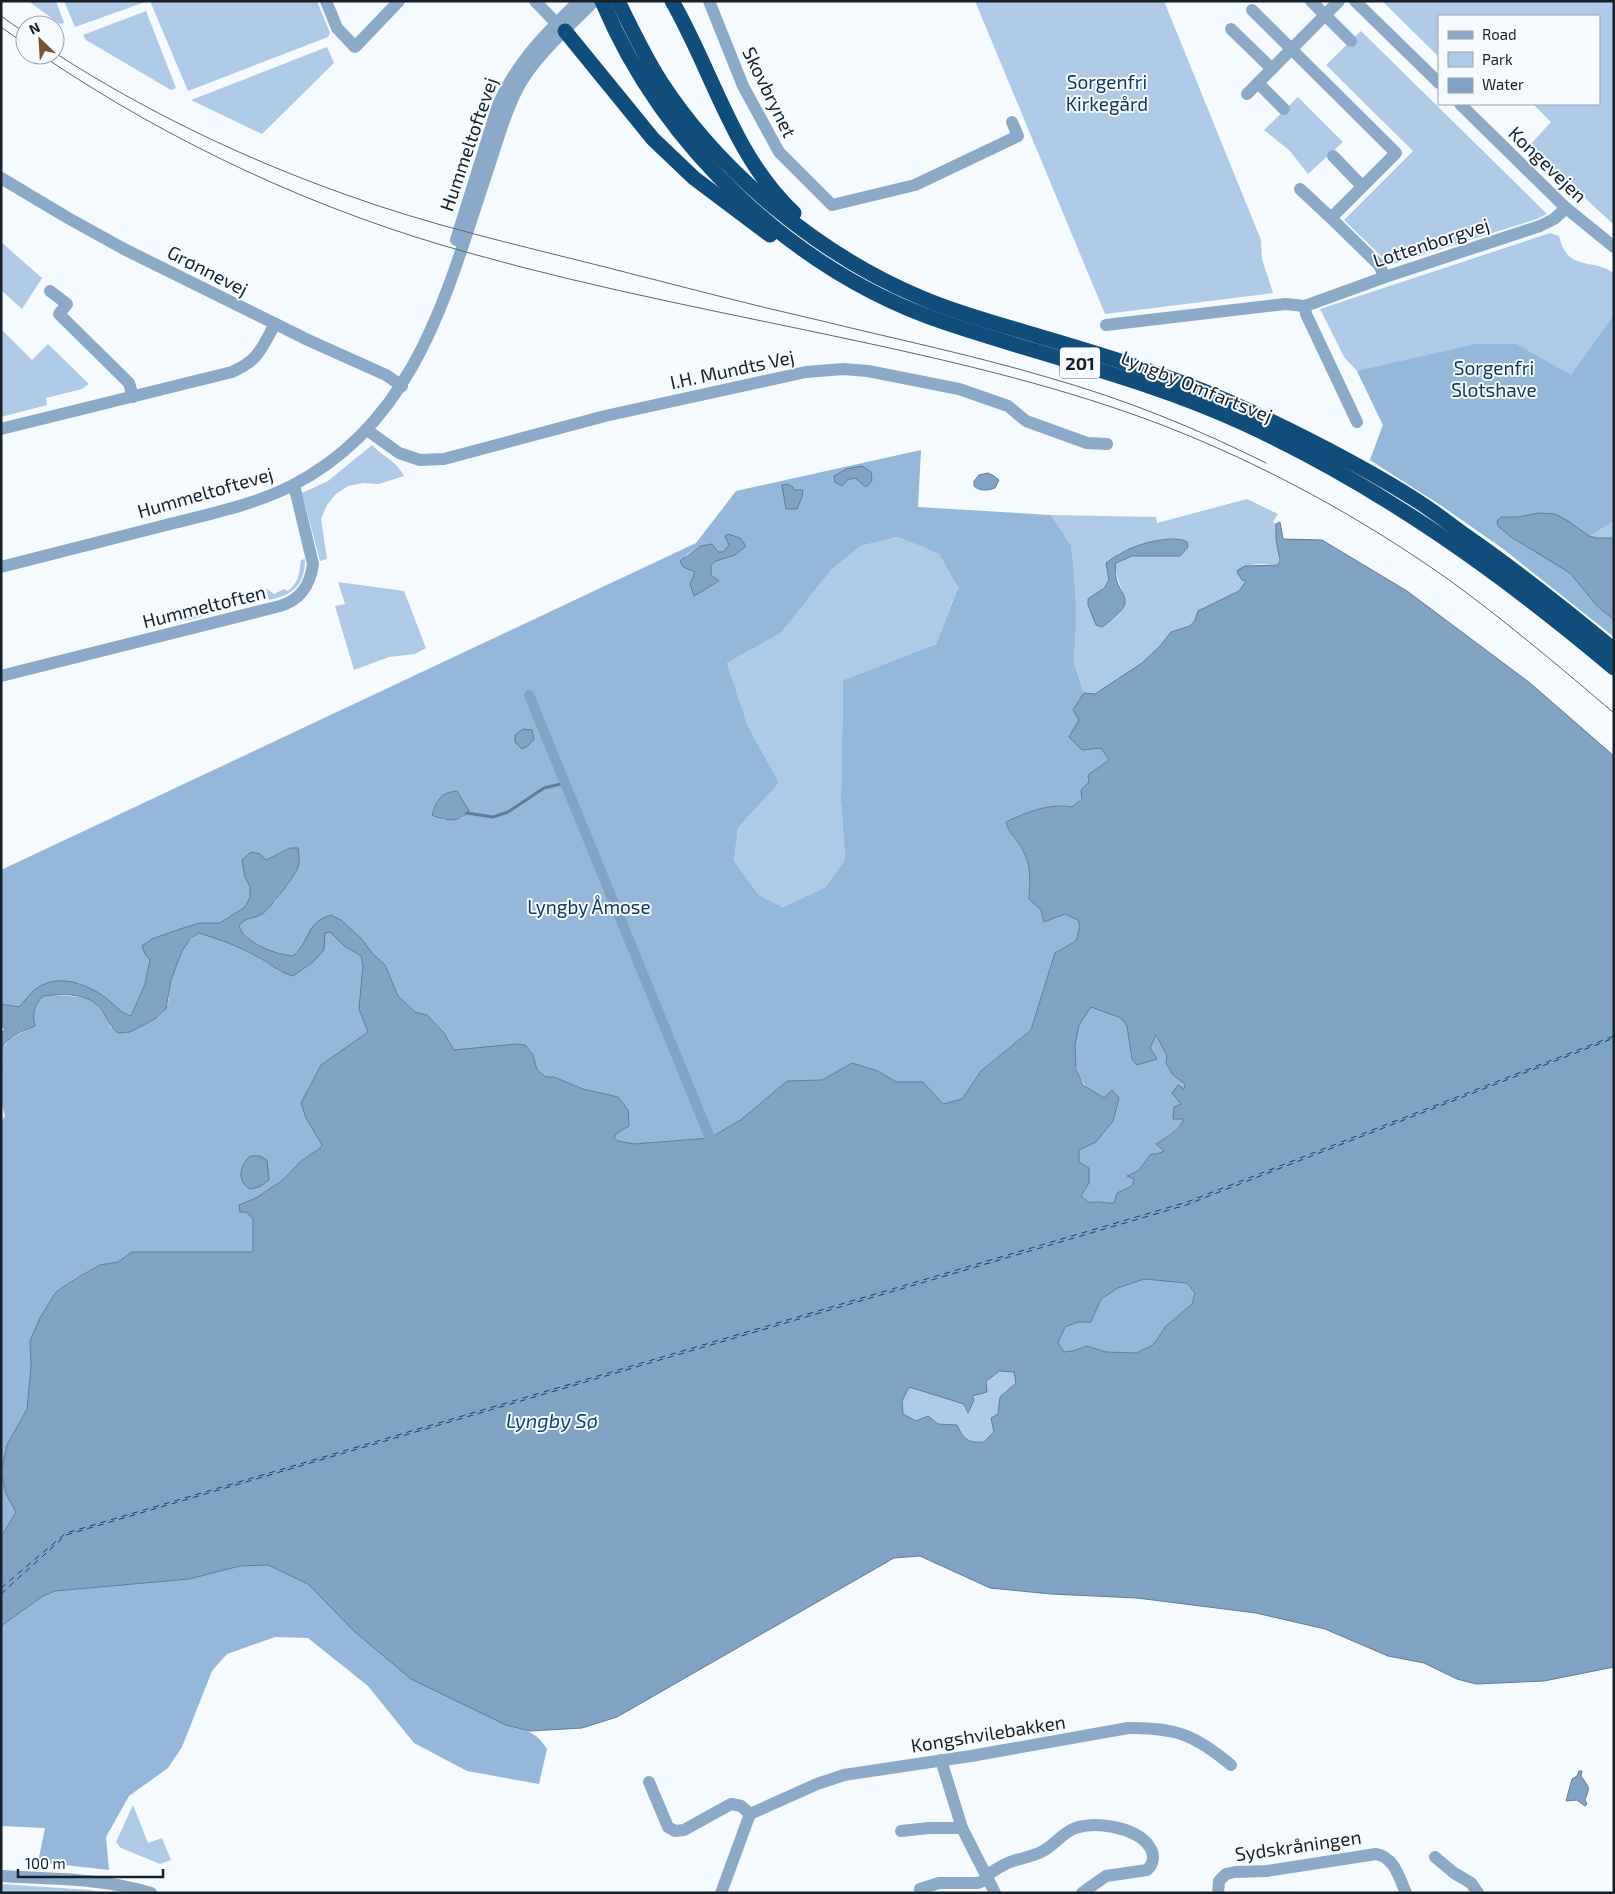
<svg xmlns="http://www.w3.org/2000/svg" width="1615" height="1894" font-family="'Exo 2',sans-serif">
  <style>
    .green { fill: #aecae6; fill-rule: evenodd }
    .forest { fill: #94b7da; fill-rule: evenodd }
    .water { fill: #80a3c4; stroke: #607c96; fill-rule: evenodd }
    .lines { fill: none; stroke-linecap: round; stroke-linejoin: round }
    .stream { stroke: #607c96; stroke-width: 3 }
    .canal { stroke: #80a3c4; stroke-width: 10 }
    .ferry { stroke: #0c4570; stroke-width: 1; stroke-dasharray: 6 5; stroke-linecap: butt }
    .minor { stroke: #8baac7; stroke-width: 12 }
    .highway { stroke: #114d7b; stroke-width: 15 }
    .tram { stroke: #5e666e; stroke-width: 1 }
    .labels { text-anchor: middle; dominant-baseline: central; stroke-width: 4; stroke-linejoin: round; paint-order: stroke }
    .shield { fill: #f5faff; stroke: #5a6169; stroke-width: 1 }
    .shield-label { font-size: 18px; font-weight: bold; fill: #172029 }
    .park-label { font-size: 19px; fill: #0e3758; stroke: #f5faff }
    .street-label { font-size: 19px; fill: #172029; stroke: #f5faff }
    .water-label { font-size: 20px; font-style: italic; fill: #0c4570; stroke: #f5faff }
  </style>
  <rect width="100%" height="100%" fill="#f5faff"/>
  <!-- green -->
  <g class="green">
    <polygon points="28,1 56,1 64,23 60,24"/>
    <polygon points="64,1 148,1 75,27"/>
    <polygon points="150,1 317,1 330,33 328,37 188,91"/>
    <polygon points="975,1 1164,1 1261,240 1262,259 1273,293 1105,314"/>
    <polygon points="1382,1 1614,1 1614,225 1529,146 1551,122 1533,104 1599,104 1599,16 1439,16 1439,57"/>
    <polygon points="146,11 176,88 171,90 86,40 83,35"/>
    <polygon points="1361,31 1547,214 1537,219 1390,265 1344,220 1413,151 1326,65"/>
    <polygon points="327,47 334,63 262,134 191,100"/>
    <polygon points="1298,97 1343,142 1308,174 1290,151 1264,130"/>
    <path d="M 1550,233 L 1559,236 C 1568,273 1591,257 1614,273 L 1614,538 L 1597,538 L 1589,536 L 1502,548 L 1442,506 L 1370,460 L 1383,425 L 1357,371 L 1344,357 L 1320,309 Z"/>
    <polygon points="1,242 42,278 22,309 1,290"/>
    <polygon points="1,329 32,360 48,344 89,384 82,389 46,398 47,405 1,417"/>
    <path d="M 372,445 C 384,458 395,459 404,476 L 379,484 L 363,483 L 348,486 L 336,494 L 327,505 L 321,519 L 327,559 L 320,561 L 302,493 L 328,481 Z"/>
    <path d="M 1247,499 L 1278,514 L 1273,522 L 1276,524 C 1276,535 1281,557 1278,565 C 1266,564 1234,560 1242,580 L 1246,581 L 1239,591 L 1221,601 L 1195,620 L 1190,626 L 1171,632 L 1160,646 L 1142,663 L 1120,679 L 1095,694 L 1084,693 L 1074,663 L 1076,626 L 1071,545 L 1051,515 L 1156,517 L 1157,523 ZM 1176,539 L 1180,556 L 1132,556 L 1116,563 C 1113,580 1131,597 1121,612 C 1117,618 1108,623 1102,627 L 1096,625 C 1093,616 1092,601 1099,592 C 1102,588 1106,585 1109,580 L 1107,566 L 1119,553 L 1160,540 Z"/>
    <polygon points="898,537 939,554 958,586 936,644 843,680 841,800 845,859 826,887 783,907 759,895 734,861 738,828 779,783 748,726 727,663 781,633 832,569 861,546"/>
    <path d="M 305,559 C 305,585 293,595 269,600 L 266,588 L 274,594 L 284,589 L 288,591 C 299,582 299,574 301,560 Z"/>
    <polygon points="338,582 404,591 426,648 415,654 389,657 354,670 335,606 345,604"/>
    <polygon points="200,611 201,617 180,622 178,615 180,615 183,618 195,615 195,612"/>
    <path d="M 999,1371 L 1014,1372 L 1016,1383 L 1000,1397 L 998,1414 L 991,1418 L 994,1432 L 984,1442 C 968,1442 964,1440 957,1425 L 938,1424 L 928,1416 L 916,1421 L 903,1414 L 902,1401 L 908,1386 L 964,1404 L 969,1413 L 972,1396 Z"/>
    <polygon points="133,1805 148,1843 162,1838 171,1860 160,1864 121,1848 116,1842"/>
    <polygon points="1,1884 91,1890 104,1893 1,1893"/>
  </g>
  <!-- forest -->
  <g class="forest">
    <polygon points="1614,315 1614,521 1589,536 1539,513 1518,517 1501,517 1546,556 1570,573 1597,606 1614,620 1614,637 1502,548 1442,506 1370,460 1383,425 1357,371 1476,344 1516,344 1571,375"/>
    <path d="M 921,450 L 918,507 L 1051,515 L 1071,545 L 1075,588 L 1076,626 L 1074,663 L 1084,693 L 1079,701 L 1101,748 L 1109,760 L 1088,775 C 1091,789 1083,799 1072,807 C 1049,802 1027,812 1006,822 C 1008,832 1015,837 1020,845 C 1032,865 1030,876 1029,898 L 1041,910 L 1044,922 L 1065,914 L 1078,920 L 1080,926 L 1076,941 L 1055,953 L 1031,1030 L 981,1071 L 962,1099 L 943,1104 L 923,1082 L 896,1082 L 878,1071 L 852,1063 L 822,1080 L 787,1081 L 742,1119 L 710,1138 L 634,1144 L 618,1141 L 614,1138 L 617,1133 L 629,1126 L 618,1097 L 583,1089 L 554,1077 L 546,1077 L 537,1071 L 533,1056 L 524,1045 L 516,1044 L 454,1050 L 444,1033 L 427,1015 L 415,1012 L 398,996 L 385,965 L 372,954 L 361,938 L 341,920 L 305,943 L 293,956 C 277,955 245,943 239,926 L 243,919 L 250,918 L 275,902 L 292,878 L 290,848 L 266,860 L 245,877 L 250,887 L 250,897 L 245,907 L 220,923 L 200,923 L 152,939 L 145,954 L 150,960 L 145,984 L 131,1016 L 124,1014 L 79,983 L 24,1002 L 19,1007 L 1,1004 L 1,870 L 696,543 L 736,491 ZM 861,467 L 855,478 L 847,480 L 846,469 ZM 787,484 L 793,487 L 794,490 L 802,490 L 785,503 L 783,485 ZM 898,537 L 939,554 L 958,587 L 936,644 L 843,680 L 841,800 L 845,859 L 826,887 L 783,907 L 759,895 L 734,861 L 738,828 L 779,783 L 748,726 L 727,663 L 781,633 L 832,569 L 861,546 ZM 712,544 L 718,552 L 723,552 L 729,545 L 735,555 L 716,561 L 711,565 L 711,575 L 718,582 L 707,588 L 692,578 L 696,572 L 683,567 L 686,555 L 701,546 ZM 457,791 L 463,818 L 444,820 L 432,814 C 436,801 442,792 457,791 Z"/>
    <path d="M 325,932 L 331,932 L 344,946 L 361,956 L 363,965 L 359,1009 L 368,1032 L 321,1065 L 301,1103 L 306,1118 L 322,1145 L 320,1148 L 300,1162 L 283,1180 L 256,1198 L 239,1205 L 253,1219 L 253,1252 L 127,1257 L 118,1262 L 100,1265 L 76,1277 L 56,1292 L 30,1341 L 31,1367 L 27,1409 L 7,1445 L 1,1472 L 1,1122 L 5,1116 L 1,1101 L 2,1050 L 9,1039 L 35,1026 C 32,1013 34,1005 43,996 C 51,995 59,996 67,996 C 96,997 97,1003 111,1028 L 130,1032 C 139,1027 161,1018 166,1009 C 169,1003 169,993 170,986 C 173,967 182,943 199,933 L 232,943 L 257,957 L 281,972 L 325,942 Z"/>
    <path d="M 1091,1006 L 1121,1018 L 1127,1026 L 1132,1059 L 1150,1048 L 1155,1034 L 1167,1056 L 1166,1063 L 1173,1075 L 1185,1084 L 1184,1090 L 1179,1100 L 1181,1104 L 1174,1119 L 1184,1119 C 1178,1130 1167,1137 1156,1144 L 1164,1151 L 1157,1154 L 1151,1154 L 1138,1171 L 1128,1175 L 1134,1179 L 1132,1186 L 1117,1193 L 1114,1203 C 1106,1203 1098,1200 1090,1203 L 1081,1196 L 1089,1183 L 1079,1162 L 1079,1150 C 1106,1137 1111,1127 1119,1098 C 1115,1098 1108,1099 1104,1098 C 1074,1088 1070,1053 1078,1026 C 1081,1019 1087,1013 1091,1006 Z"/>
    <polygon points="1144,1279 1187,1283 1195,1293 1192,1304 1166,1326 1156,1341 1151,1346 1136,1353 1106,1352 1087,1346 1073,1351 1064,1352 1058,1343 1065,1327 1078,1322 1091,1322 1101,1299 1118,1288"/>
    <polygon points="1,1472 6,1494 16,1512 1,1537"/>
    <path d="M 268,1565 L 308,1584 L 322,1597 L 506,1725 C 525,1730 536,1731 547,1749 L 539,1784 L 467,1771 L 414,1743 L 368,1686 L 308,1638 L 275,1637 L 227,1654 L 212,1671 L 182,1747 L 168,1768 L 129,1796 L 106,1837 L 109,1870 L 38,1862 L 45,1828 L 1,1826 L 1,1626 L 43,1596 L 55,1591 L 188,1579 L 240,1566 Z"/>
  </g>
  <!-- water -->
  <g class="water">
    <polygon points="862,466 871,472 872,481 866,487 855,478 847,480 842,486 835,482 834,476 846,469"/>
    <path d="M 988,473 L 994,476 L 999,480 L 995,488 C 988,491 979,491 974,486 L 974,481 L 979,475 Z"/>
    <polygon points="787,484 793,487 794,490 803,490 802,497 797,509 786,509 782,485"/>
    <polygon points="1539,513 1555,514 1568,521 1589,536 1597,538 1614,538 1614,620 1597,606 1570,573 1511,537 1498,526 1497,521 1501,517 1518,517"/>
    <path d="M 1280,522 L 1283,539 L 1322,540 L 1407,591 L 1530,683 L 1614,756 L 1614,1667 L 1544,1681 L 1476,1684 L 1457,1679 L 1424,1663 L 1388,1656 L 1325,1629 L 1256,1613 L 1137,1598 L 1051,1594 L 990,1588 L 920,1556 L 894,1558 L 617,1717 L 582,1728 L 530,1731 L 506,1725 L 411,1679 L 355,1632 L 308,1584 L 268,1565 L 240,1566 L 189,1579 L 55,1591 L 43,1596 L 1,1626 L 1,1537 L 16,1512 L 6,1494 L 1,1472 L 7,1445 L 27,1409 L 31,1367 L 30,1341 L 40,1318 L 56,1292 L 76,1278 L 100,1265 L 118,1262 L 132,1252 L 253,1252 L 253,1219 L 246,1212 L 240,1212 L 239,1205 L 256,1198 L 283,1180 L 300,1162 L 320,1148 L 322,1145 L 306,1118 L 301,1103 L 321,1065 L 368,1032 L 359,1009 L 363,965 L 361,956 L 344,946 L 330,932 L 325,933 L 324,950 L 313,962 L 293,976 C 278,972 268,962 254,955 C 236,945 218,939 199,933 L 191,938 L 182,951 L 171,980 L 166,1009 L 155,1019 L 130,1032 L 118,1033 C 110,1027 107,1019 102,1011 C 90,992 63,994 43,996 C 34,1005 32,1013 35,1026 C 24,1031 6,1036 2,1049 C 0,1056 3,1065 1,1073 L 1,1034 L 5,1029 L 1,1026 L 1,1004 L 19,1007 C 25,1001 30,993 37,988 C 59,973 87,984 106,998 C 115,1005 120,1013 131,1016 L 145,984 L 150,960 L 145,954 L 142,946 L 152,939 L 180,929 L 200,923 L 220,923 L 245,907 L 250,897 L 250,887 L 245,877 L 242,860 L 251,852 L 260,854 L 266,860 L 290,848 L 298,848 C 299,854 300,861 298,867 C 295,876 270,909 262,914 C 252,920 246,916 239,926 C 244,943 277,955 293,956 C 312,939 304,924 331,915 L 341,920 L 361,938 L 372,953 L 385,965 L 398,996 L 415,1012 L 427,1015 L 444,1033 L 454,1050 L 516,1044 L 525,1045 L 533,1055 L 537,1070 L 546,1077 L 554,1077 L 583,1089 L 618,1097 L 628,1110 L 629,1126 L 617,1133 L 614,1138 L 618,1141 L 634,1144 L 710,1138 L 742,1119 L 787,1081 L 822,1080 L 852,1063 L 878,1071 L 896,1082 L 923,1082 L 943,1104 L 962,1099 L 981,1071 L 1031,1030 L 1055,953 L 1076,941 L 1080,926 L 1078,920 L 1065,914 L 1044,922 L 1041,910 L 1029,899 C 1030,876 1032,865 1020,845 C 1015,837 1008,832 1006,822 C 1027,812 1049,803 1072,807 L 1082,799 L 1081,790 L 1089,782 L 1088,775 L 1109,760 L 1101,748 L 1082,750 L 1069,737 L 1079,720 L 1073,710 L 1084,693 L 1095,694 L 1142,663 L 1160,646 L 1171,632 L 1190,626 L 1195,620 L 1198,611 L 1239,591 L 1246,581 L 1242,580 L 1237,572 L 1238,570 L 1245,566 L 1278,565 L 1280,560 L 1276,540 L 1276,524 ZM 1091,1007 L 1121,1018 L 1127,1026 L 1132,1059 L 1137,1065 L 1157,1059 L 1150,1048 L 1156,1035 L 1167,1056 L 1166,1063 L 1173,1075 L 1185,1084 L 1184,1089 L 1178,1085 L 1172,1093 L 1181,1104 L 1174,1107 L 1173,1119 L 1184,1119 C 1179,1130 1166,1138 1156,1144 L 1164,1151 L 1157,1154 L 1151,1154 L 1138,1171 L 1127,1176 L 1134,1179 L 1132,1186 L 1117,1193 L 1114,1203 C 1106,1204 1098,1200 1090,1203 L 1081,1196 L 1089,1183 L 1089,1168 L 1079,1162 L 1079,1150 L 1096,1142 L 1113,1121 L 1119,1098 L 1112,1090 L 1104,1098 L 1083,1085 L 1076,1069 L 1075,1045 L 1079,1025 ZM 1144,1279 L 1187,1283 L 1195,1293 L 1192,1304 L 1166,1326 L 1156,1341 L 1151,1346 L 1136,1353 L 1106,1352 L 1087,1346 L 1073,1351 L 1064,1352 L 1058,1343 L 1065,1327 L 1078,1322 L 1091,1322 L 1101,1299 L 1118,1288 ZM 999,1371 L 1014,1372 L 1016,1383 L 1000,1397 L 998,1414 L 991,1418 L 994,1432 L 984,1442 C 968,1443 964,1440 957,1425 L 938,1424 L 928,1416 L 916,1421 L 903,1414 L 902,1401 L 909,1387 L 964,1404 L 968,1413 L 974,1400 L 972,1396 L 987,1392 L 986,1382 Z"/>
    <polygon points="728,534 740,538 746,546 735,555 716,561 711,565 711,575 719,581 694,596 690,584 695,572 683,567 680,561 701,546 712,544 718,552 723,552 729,545 725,536"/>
    <path d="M 1175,539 L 1183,540 L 1187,542 L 1188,547 L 1180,556 L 1132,556 L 1116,563 C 1110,598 1148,595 1102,627 L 1096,625 L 1088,605 L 1088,599 L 1104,588 L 1109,580 L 1106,563 C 1125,548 1151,539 1175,539 Z"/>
    <polygon points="523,729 532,730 534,739 528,746 522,749 515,742 515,735"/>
    <path d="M 457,791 L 469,811 C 458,823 446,821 432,815 C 436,801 441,792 457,791 Z"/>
    <path d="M 250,1156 L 260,1156 L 267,1160 L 269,1180 L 259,1187 L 250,1189 C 236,1180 240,1166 250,1156 Z"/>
    <path d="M 1579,1771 L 1582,1771 L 1581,1776 C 1590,1789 1590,1786 1585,1800 L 1587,1804 L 1585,1806 L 1577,1800 L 1566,1801 L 1572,1779 L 1577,1776 Z"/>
  </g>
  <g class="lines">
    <!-- stream -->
    <polyline class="stream" points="467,813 493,817 508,812 544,788 565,783"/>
    <!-- canal -->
    <polyline class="canal" points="529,695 710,1138"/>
    <!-- ferry -->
    <g class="ferry">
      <polyline points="1,1588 66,1533 1187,1202 1614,1036"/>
      <polyline points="1,1594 66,1535 1186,1205 1614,1038"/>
    </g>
    <!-- minor -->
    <g class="minor">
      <polyline points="326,1 337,28 355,47 399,1"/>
      <polyline points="535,1 561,28"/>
      <polyline points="709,1 743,86 779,152 832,205 915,185 1018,136 1012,122"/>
      <polyline points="1311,1 1351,41"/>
      <polyline points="1355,1 1439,83"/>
      <polyline points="1252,10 1396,153 1331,218 1379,265 1385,277"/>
      <polyline points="1231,29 1272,69"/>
      <polyline points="1258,83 1284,109"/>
      <polyline points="1247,94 1339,1"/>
      <polyline points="1460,104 1566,208 1614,247"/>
      <polyline points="1333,156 1362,186"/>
      <polyline points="1,178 68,218 124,249 308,340 386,375 402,386"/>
      <polyline points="1300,189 1331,218"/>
      <path d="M 456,240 L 497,108 C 515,64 545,34 579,1"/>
      <polyline points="50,291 67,304 59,314 129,383 133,397"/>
      <polyline points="1305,306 1306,314 1357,422"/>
      <polyline points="1106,325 1285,304 1305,306 1385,277 1540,226 1554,219 1566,208"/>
      <path d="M 1,429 L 232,372 C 259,360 261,349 275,324"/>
      <polyline points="367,430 399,453 420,460 444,459 605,416 806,372 843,369 868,371 959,389 1008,406 1026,421 1087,443 1107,444"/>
      <path d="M 1,567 C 56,553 111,539 166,525 C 209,514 254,505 293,485 C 416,422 447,292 487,172 C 497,143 505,111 520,84 C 538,53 569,27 594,1"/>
      <path d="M 1,676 L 280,606 C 301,600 310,585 313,564 L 294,485"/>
      <polyline points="941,1760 962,1828 995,1893"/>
      <polyline points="649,1782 668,1827 675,1831 684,1830 731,1804 741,1806 750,1814"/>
      <polyline points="901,1831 929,1828 962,1828"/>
      <polyline points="1435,1857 1454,1873 1471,1883 1478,1893"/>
      <path d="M 1,1876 C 51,1879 103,1878 151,1893"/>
      <path d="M 986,1876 C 995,1870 1003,1864 1013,1861 C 1023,1858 1034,1856 1043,1851 C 1053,1846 1060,1836 1071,1830 C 1091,1819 1136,1827 1149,1846 C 1155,1854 1154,1864 1147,1870 L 1106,1876 L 1082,1893"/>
      <polyline points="920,1889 939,1883 978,1883 988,1879"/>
      <path d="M 721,1893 L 750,1814 L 817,1784 L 844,1775 L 971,1756 L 1128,1728 C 1175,1727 1195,1735 1231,1765"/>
      <path d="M 1218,1893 L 1219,1881 L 1226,1874 L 1235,1872 L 1267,1871 L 1376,1854 C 1394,1857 1399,1877 1406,1893"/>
    </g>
    <!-- highway -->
    <g class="highway">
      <path d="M 602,1 C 664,149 797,274 949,324 C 1048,357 1150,380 1245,424 C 1380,486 1501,573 1614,668"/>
      <path d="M 618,1 C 631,28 645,57 661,82 C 721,174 821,256 922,298 C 959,314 999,324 1038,336 C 1110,357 1184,380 1252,412 C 1309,439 1366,468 1419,502 C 1436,513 1452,526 1469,538 C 1519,573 1567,611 1614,650"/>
      <path d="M 672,1 C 713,72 733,156 794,213"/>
      <polyline points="565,31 653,139 694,178 770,235"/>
    </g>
    <!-- tram -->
    <g class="tram">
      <polyline points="1,16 25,33"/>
      <polyline points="1,27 25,44"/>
      <path d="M 55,53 C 145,111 243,158 344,194 C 429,225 518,245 605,267 C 676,285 747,304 818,320 C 895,339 973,355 1050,378 C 1124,399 1196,428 1266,463"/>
      <path d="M 41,55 C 173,144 319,212 473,254 C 601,290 732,314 862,342 C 964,364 1065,388 1162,425 C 1265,465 1362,518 1452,582 C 1508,623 1561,668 1614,713"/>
    </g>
  </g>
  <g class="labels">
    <!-- shield labels -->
    <rect class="shield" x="1060" y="347.5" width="40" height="31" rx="4"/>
    <g class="shield-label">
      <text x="1080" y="363">201</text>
    </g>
    <!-- park labels -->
    <g class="park-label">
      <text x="1107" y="81">Sorgenfri<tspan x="1107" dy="22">Kirkegård</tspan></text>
      <text x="1494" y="367">Sorgenfri<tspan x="1494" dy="22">Slotshave</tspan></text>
      <text x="589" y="906">Lyngby Åmose</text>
    </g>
    <!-- street labels -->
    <g class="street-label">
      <text transform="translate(770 92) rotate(64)">Skovbrynet</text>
      <text transform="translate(468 144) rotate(-71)">Hummeltoftevej</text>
      <text transform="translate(1548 164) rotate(44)">Kongevejen</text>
      <text transform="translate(1431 242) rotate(-18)">Lottenborgvej</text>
      <text transform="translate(208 270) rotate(27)">Grønnevej</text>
      <text transform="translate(732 369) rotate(-12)">I.H. Mundts Vej</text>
      <text transform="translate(1197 386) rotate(22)">Lyngby Omfartsvej</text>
      <text transform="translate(205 492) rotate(-16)">Hummeltoftevej</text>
      <text transform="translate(204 606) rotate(-14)">Hummeltoften</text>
      <text transform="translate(988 1733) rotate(-9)">Kongshvilebakken</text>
      <text transform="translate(1298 1845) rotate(-8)">Sydskråningen</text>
    </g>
    <!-- water labels -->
    <g class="water-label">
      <text x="552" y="1420">Lyngby Sø</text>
    </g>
  </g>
  <!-- border -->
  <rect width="1615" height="1894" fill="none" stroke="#172029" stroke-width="5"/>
  <!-- legend -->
  <rect x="1438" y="15" width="162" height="90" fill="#f5faff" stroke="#9ca3a9"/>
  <rect x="1448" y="31" width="25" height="8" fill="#8baac7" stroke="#9ca3a9"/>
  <text x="1482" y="40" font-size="15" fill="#172029">Road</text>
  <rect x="1448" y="52" width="25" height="15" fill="#aecae6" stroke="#9ca3a9"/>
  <text x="1482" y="65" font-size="15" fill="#172029">Park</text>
  <rect x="1448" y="78" width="25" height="15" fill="#80a3c4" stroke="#9ca3a9"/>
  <text x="1482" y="90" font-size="15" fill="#172029">Water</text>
  <!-- north arrow -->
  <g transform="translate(40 40) rotate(335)"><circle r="24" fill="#f5faff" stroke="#9ca3a9"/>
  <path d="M0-4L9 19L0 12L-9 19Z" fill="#77542c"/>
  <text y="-8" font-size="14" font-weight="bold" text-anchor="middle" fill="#172029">N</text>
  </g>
  <!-- scale -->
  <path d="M18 1869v8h145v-8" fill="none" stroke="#172029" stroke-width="2.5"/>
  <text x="25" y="1869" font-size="15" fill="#172029" stroke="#f5faff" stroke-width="4" paint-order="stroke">100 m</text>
</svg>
